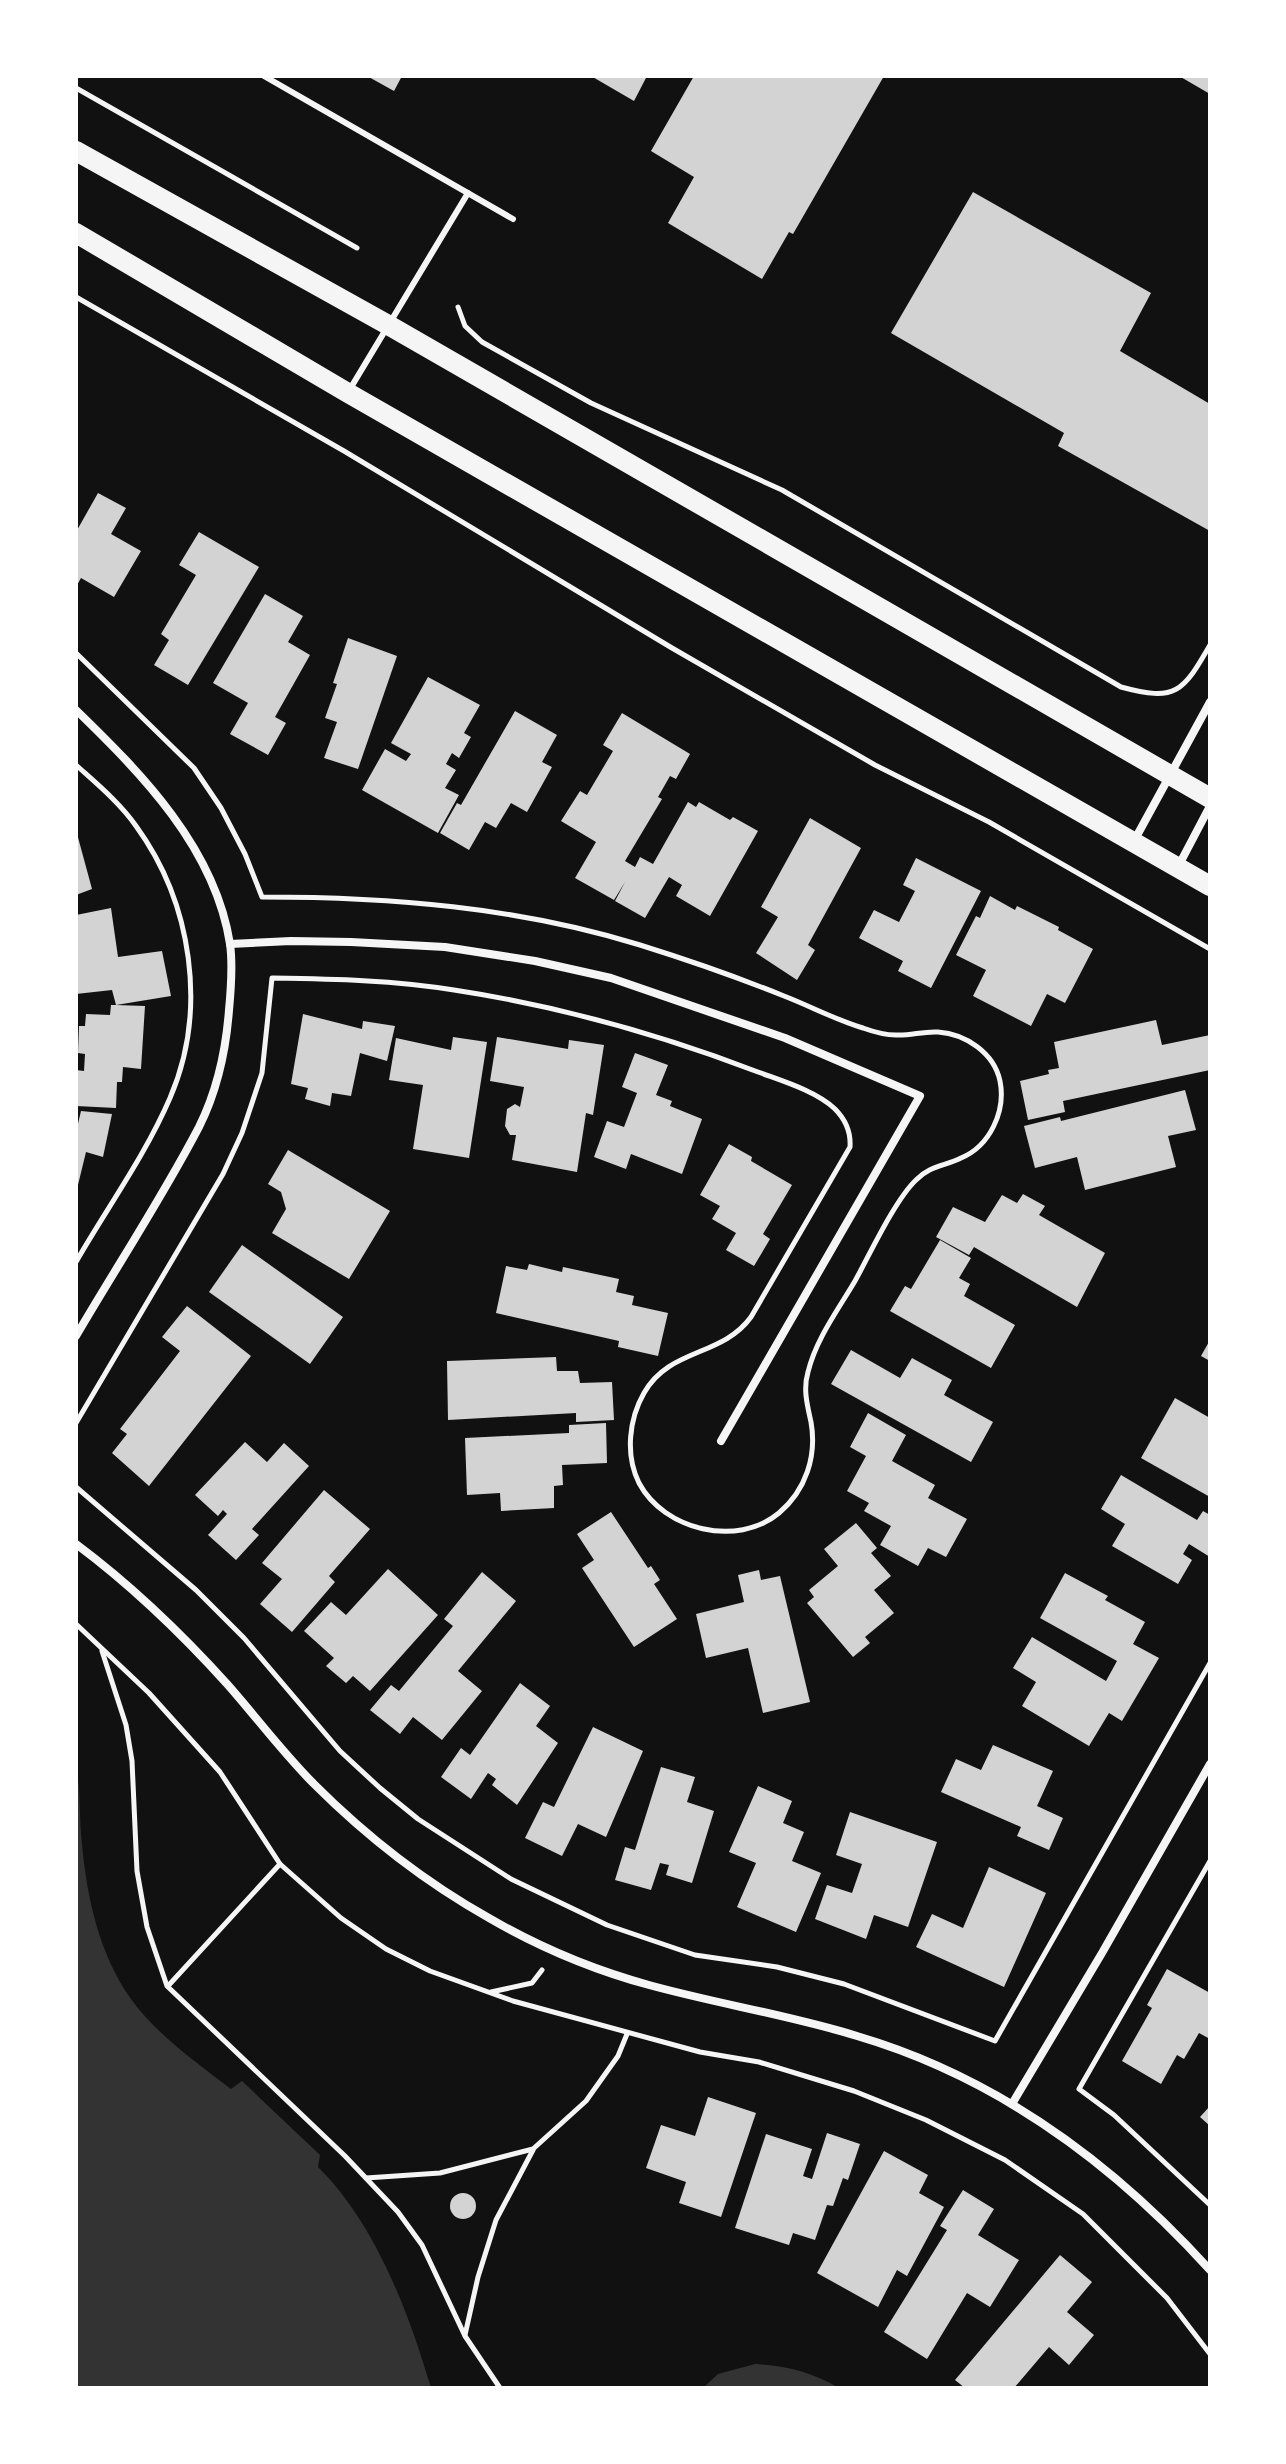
<svg xmlns="http://www.w3.org/2000/svg" width="1286" height="2464" font-family="Barlow,sans-serif">
  <style>
    .water { fill: #333 }
    .building { fill: #d3d3d3 }
    .lines { fill: none; stroke-linecap: round; stroke-linejoin: round }
    .path { stroke: #f5f5f5; stroke-width: 5 }
    .service { stroke: #f5f5f5; stroke-width: 6 }
    .minor { stroke: #f5f5f5; stroke-width: 8 }
    .primary { stroke: #f5f5f5; stroke-width: 20 }
  </style>
  <rect width="100%" height="100%" fill="#111"/>
  <!-- water -->
  <g class="water">
    <path d="M 76,1765 C 81,1791 79,1818 82,1844 C 87,1898 99,1954 131,1999 C 156,2034 197,2063 231,2089 L 242,2081 L 320,2155 L 318,2167 C 375,2223 409,2313 431,2388 L 76,2388 Z"/>
    <path d="M 755,2364 C 786,2366 812,2372 839,2388 L 703,2388 L 718,2374 Z"/>
  </g>
  <!-- building -->
  <g class="building">
    <polygon points="367,76 402,76 394,91"/>
    <polygon points="591,76 647,76 634,101"/>
    <polygon points="694,76 884,76 793,234 789,232 762,279 668,223 694,177 651,151"/>
    <polygon points="1179,76 1210,76 1210,94"/>
    <polygon points="973,192 1151,293 1120,351 1210,404 1210,531 1058,446 1064,433 891,333"/>
    <polygon points="98,493 126,508 111,534 141,551 114,597 81,578 76,587 76,532"/>
    <polygon points="199,532 259,567 188,685 154,665 169,640 161,634 196,575 179,565"/>
    <polygon points="265,594 303,616 288,642 310,655 275,717 286,723 268,755 230,734 248,703 213,683"/>
    <polygon points="348,638 397,656 358,769 324,758 337,722 325,718 337,684 333,683"/>
    <polygon points="428,677 480,705 464,733 471,737 459,758 452,753 446,764 456,770 445,788 459,795 438,833 362,790 385,749 406,761 411,754 391,743"/>
    <polygon points="515,711 557,735 542,762 552,767 527,812 511,803 496,828 485,822 469,850 440,833 457,803 461,805"/>
    <polygon points="622,713 690,754 676,779 670,776 658,797 662,799 625,861 635,867 640,857 653,864 688,802 696,807 699,802 730,820 733,817 758,831 710,916 676,896 682,885 669,877 645,918 615,901 625,882 614,900 575,878 596,842 561,821 580,791 587,795 613,751 603,745"/>
    <polygon points="810,818 861,848 808,945 815,950 797,980 756,953 778,917 761,907"/>
    <polygon points="76,830 92,889 76,895"/>
    <polygon points="916,858 981,891 931,988 898,971 903,961 859,938 874,910 899,922 915,891 903,885"/>
    <polygon points="990,896 1015,910 1017,906 1059,927 1058,930 1093,949 1065,1003 1047,994 1031,1026 973,996 986,970 956,955 976,916 980,918"/>
    <polygon points="111,908 118,957 162,951 171,996 116,1005 145,1006 141,1069 123,1067 122,1082 117,1082 116,1108 76,1106 76,1070 84,1071 85,1054 78,1053 79,1026 85,1026 86,1014 110,1015 111,1005 116,1005 112,990 76,994 76,915"/>
    <polygon points="303,1014 362,1029 363,1021 395,1026 387,1061 360,1053 351,1096 332,1093 330,1106 305,1099 308,1088 291,1084"/>
    <polygon points="1156,1020 1162,1045 1210,1035 1210,1070 1063,1101 1065,1112 1028,1120 1020,1081 1049,1074 1048,1070 1059,1068 1054,1042"/>
    <polygon points="453,1037 487,1042 469,1158 413,1149 423,1085 389,1080 396,1038 451,1050"/>
    <polygon points="497,1037 568,1049 569,1040 604,1045 593,1115 586,1113 577,1172 512,1160 516,1135 510,1135 505,1126 507,1109 515,1104 520,1107 524,1087 490,1081"/>
    <polygon points="635,1053 668,1065 656,1095 672,1101 670,1106 702,1119 682,1174 631,1154 626,1169 594,1157 607,1121 624,1127 637,1093 622,1087"/>
    <polygon points="1185,1090 1196,1130 1168,1136 1176,1167 1085,1190 1077,1157 1035,1168 1024,1126 1060,1117 1061,1121"/>
    <polygon points="81,1111 112,1114 103,1157 86,1152 77,1189 76,1132"/>
    <polygon points="729,1144 752,1157 751,1161 792,1185 763,1234 770,1239 754,1266 726,1250 736,1233 712,1219 720,1206 700,1195"/>
    <polygon points="288,1150 390,1211 349,1279 272,1233 286,1209 281,1192 268,1184"/>
    <polygon points="1023,1194 1045,1206 1039,1215 1105,1253 1077,1307 974,1247 969,1255 936,1237 953,1207 985,1222 1002,1195 1017,1203"/>
    <polygon points="940,1240 971,1258 959,1278 970,1284 964,1296 1015,1325 991,1368 890,1311 905,1286 911,1289"/>
    <polygon points="242,1245 343,1317 310,1364 209,1292"/>
    <polygon points="529,1264 562,1272 563,1267 619,1279 616,1292 634,1296 632,1305 668,1313 658,1356 618,1347 619,1341 496,1313 506,1266 527,1270"/>
    <polygon points="187,1306 251,1356 149,1486 112,1453 127,1434 120,1429 180,1351 162,1337"/>
    <polygon points="1210,1340 1210,1361 1201,1356"/>
    <polygon points="851,1350 900,1378 912,1358 952,1380 944,1395 993,1422 971,1462 831,1384"/>
    <polygon points="556,1357 557,1371 578,1371 580,1383 612,1382 614,1420 576,1422 576,1413 448,1420 447,1361"/>
    <polygon points="1175,1398 1210,1418 1210,1497 1141,1458"/>
    <polygon points="868,1413 906,1435 892,1461 935,1485 928,1498 967,1519 946,1557 928,1548 918,1566 880,1545 891,1526 864,1511 869,1503 847,1491 866,1456 850,1447"/>
    <polygon points="606,1423 607,1463 562,1465 563,1485 554,1486 554,1508 501,1511 500,1493 467,1495 465,1438 569,1433 569,1425"/>
    <polygon points="245,1442 267,1462 284,1443 309,1466 252,1529 259,1535 236,1560 208,1535 227,1514 223,1510 218,1516 195,1495"/>
    <polygon points="1121,1475 1197,1520 1203,1511 1210,1515 1210,1557 1189,1544 1183,1554 1192,1560 1178,1584 1112,1546 1125,1524 1101,1509"/>
    <polygon points="324,1490 370,1529 329,1576 335,1582 292,1632 260,1604 282,1579 262,1563"/>
    <polygon points="611,1512 648,1568 651,1566 660,1580 654,1584 677,1619 634,1647 582,1568 594,1560 577,1534"/>
    <polygon points="856,1523 877,1548 871,1553 891,1576 874,1590 894,1613 865,1637 870,1643 853,1657 807,1603 814,1597 809,1590 838,1566 824,1549"/>
    <polygon points="388,1569 438,1615 370,1691 353,1676 346,1683 326,1666 334,1658 304,1631 331,1602 346,1615"/>
    <polygon points="759,1570 761,1580 780,1576 810,1702 763,1713 748,1648 706,1658 696,1614 744,1602 738,1575"/>
    <polygon points="482,1572 516,1601 458,1671 482,1691 442,1740 413,1717 400,1734 370,1710 391,1685 399,1691 453,1626 444,1619"/>
    <polygon points="1065,1573 1108,1596 1105,1600 1145,1622 1133,1644 1159,1658 1122,1721 1109,1713 1089,1746 1022,1706 1036,1682 1013,1668 1032,1637 1106,1681 1117,1661 1040,1618"/>
    <polygon points="520,1683 550,1706 536,1726 558,1743 517,1805 492,1785 496,1779 488,1773 471,1799 441,1777 461,1748 470,1755"/>
    <polygon points="593,1727 643,1751 606,1837 578,1824 562,1856 525,1838 543,1802 554,1807"/>
    <polygon points="993,1745 1053,1771 1037,1806 1063,1818 1049,1850 1017,1836 1021,1827 941,1792 956,1759 981,1770"/>
    <polygon points="661,1767 695,1777 687,1802 714,1811 692,1883 666,1875 669,1865 660,1863 651,1890 615,1880 625,1847 635,1850"/>
    <polygon points="758,1786 792,1801 783,1823 804,1832 792,1861 821,1873 796,1932 737,1907 756,1863 729,1852"/>
    <polygon points="850,1812 937,1842 908,1927 874,1915 866,1939 815,1919 827,1885 852,1893 862,1864 836,1855"/>
    <polygon points="989,1867 1046,1893 1004,1987 916,1947 932,1914 963,1928"/>
    <polygon points="1167,1969 1210,1993 1210,2039 1199,2033 1184,2059 1177,2055 1161,2084 1122,2061 1152,2008 1147,2005"/>
    <polygon points="708,2097 756,2113 721,2217 679,2203 686,2182 646,2168 661,2125 695,2136"/>
    <polygon points="1210,2106 1210,2126 1200,2117"/>
    <polygon points="827,2133 860,2144 848,2180 843,2178 833,2206 827,2205 815,2240 793,2233 789,2245 735,2228 766,2134 812,2149 803,2176 812,2179"/>
    <polygon points="884,2151 928,2175 919,2193 944,2207 907,2276 897,2270 878,2307 817,2273"/>
    <polygon points="963,2190 994,2209 978,2235 1019,2260 990,2307 967,2293 927,2359 884,2332 947,2230 940,2226"/>
    <circle cx="463" cy="2206" r="13"/>
    <polygon points="1060,2255 1092,2282 1067,2312 1094,2335 1069,2365 1049,2347 1014,2388 965,2388 955,2380"/>
  </g>
  <g class="lines">
    <!-- path -->
    <g class="path">
      <polyline points="76,88 357,248"/>
      <polyline points="76,297 344,451 672,648 875,765 989,822 1210,949"/>
      <path d="M 458,307 L 465,326 L 482,342 L 591,403 L 782,490 L 1121,687 C 1176,702 1183,692 1210,645"/>
      <path d="M 76,653 L 194,768 L 221,808 L 245,854 L 262,897 C 389,897 518,907 640,945 C 688,960 737,977 784,996 C 810,1006 836,1020 863,1028 C 874,1032 884,1035 896,1035 C 910,1036 923,1031 938,1032 C 966,1034 994,1053 1000,1081 C 1006,1111 990,1146 961,1158 C 945,1166 929,1166 916,1180 C 895,1200 870,1254 855,1281 C 838,1310 816,1339 808,1372 C 803,1389 807,1404 811,1422 C 817,1456 806,1490 779,1513 C 737,1548 664,1530 639,1483 C 625,1455 629,1419 644,1393 C 669,1348 722,1357 751,1317 L 850,1147 C 851,1132 846,1120 835,1109 C 816,1091 782,1081 758,1072 C 659,1034 559,1006 454,990 C 394,980 332,979 272,978 L 262,1073 L 242,1133 L 223,1174 L 76,1423"/>
      <path d="M 76,765 C 97,784 120,803 136,826 C 192,903 208,1010 170,1098 C 145,1156 107,1208 76,1262"/>
      <polyline points="76,1487 196,1590 244,1638 340,1751 380,1788 418,1819 511,1879 607,1925 695,1955 777,1967 844,1984 995,2041 1210,1663"/>
      <polyline points="76,1624 149,1693 220,1772 280,1864 341,1918 386,1949 430,1971 513,2001 700,2052 759,2062 854,2091 926,2120 1005,2160 1083,2214 1167,2298 1210,2354"/>
      <polyline points="102,1651 126,1725 132,1761 137,1871 147,1927 167,1986 345,2156 398,2212 422,2245 465,2336 500,2388"/>
      <polyline points="1210,1861 1079,2089 1114,2115 1210,2205"/>
      <polyline points="168,1986 280,1864"/>
      <polyline points="491,1992 532,1983 542,1970"/>
      <polyline points="366,2178 440,2173 533,2149 586,2101 618,2056 627,2034"/>
      <polyline points="465,2335 478,2277 496,2220 533,2150"/>
    </g>
    <!-- service -->
    <g class="service">
      <polyline points="264,76 513,219"/>
      <polyline points="350,389 468,193"/>
    </g>
    <!-- minor -->
    <g class="minor">
      <path d="M 76,710 C 142,774 215,848 230,944 C 233,965 231,989 229,1010 C 226,1050 217,1091 199,1127 C 162,1198 117,1266 76,1336"/>
      <polyline points="1134,841 1210,702"/>
      <polyline points="1179,865 1210,806"/>
      <polyline points="230,944 291,941 351,942 445,947 535,961 611,978 785,1038 920,1096 721,1441"/>
      <path d="M 76,1544 C 131,1585 182,1634 228,1685 C 257,1718 283,1753 314,1784 C 367,1837 425,1882 489,1918 C 539,1947 594,1970 649,1985 C 718,2004 789,2015 857,2036 C 996,2077 1114,2164 1210,2270"/>
      <polyline points="1012,2104 1102,1953 1210,1764"/>
    </g>
    <!-- primary -->
    <g class="primary">
      <polyline points="76,151 390,326 1210,798"/>
      <polyline points="76,233 348,393 1210,886"/>
    </g>
  </g>
  <!-- border -->
  <rect width="1286" height="2464" fill="none" stroke="#ffffff" stroke-width="156"/>
</svg>
